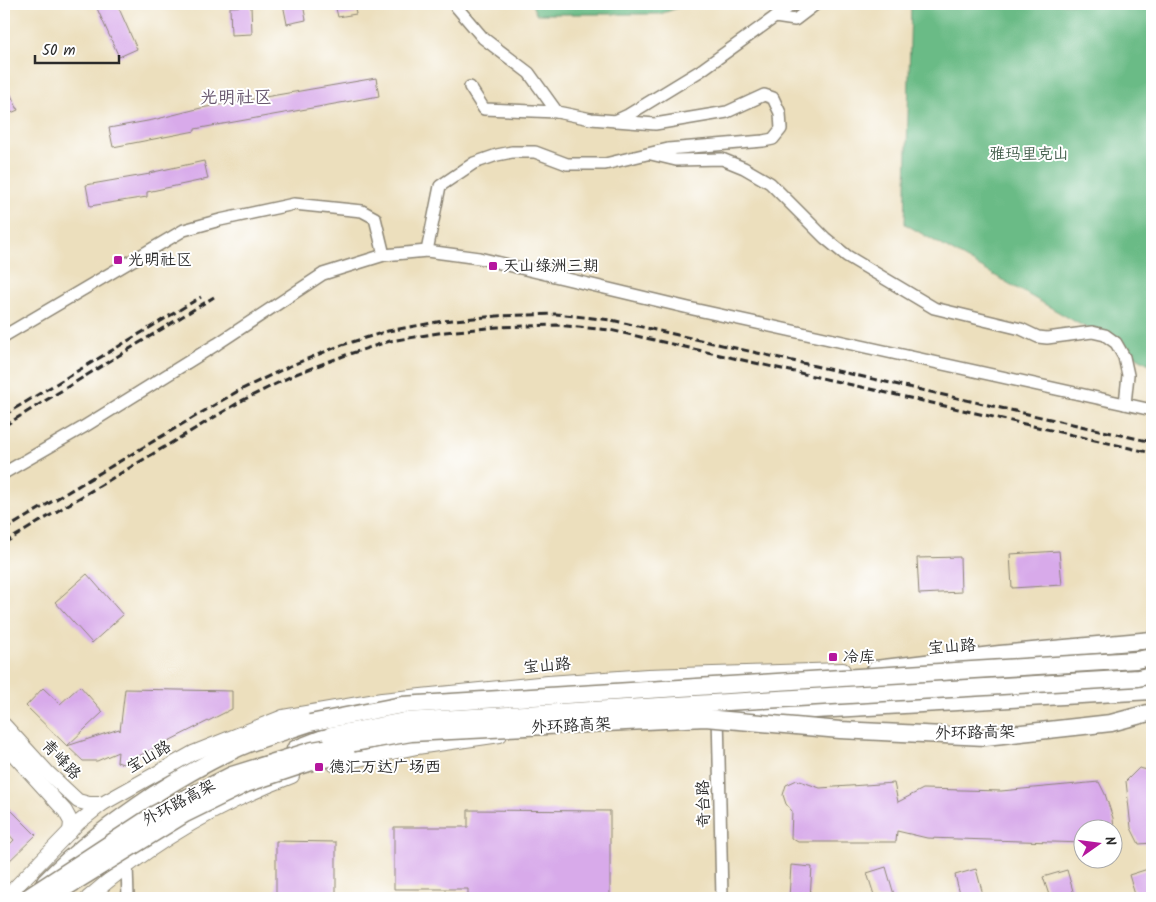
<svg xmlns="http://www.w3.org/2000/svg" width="1156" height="902" font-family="Kalam,'LXGW WenKai TC',sans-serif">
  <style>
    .forest { fill: #6abb86; stroke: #4a7358 }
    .building { fill: #d8aaea }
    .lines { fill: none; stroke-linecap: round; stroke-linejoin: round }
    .minor-casing { stroke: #8c8574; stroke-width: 14 }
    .major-casing { stroke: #8c8574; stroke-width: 16 }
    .highway-casing { stroke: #8c8574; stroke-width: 19 }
    .minor { stroke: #fff; stroke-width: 11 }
    .major { stroke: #fff; stroke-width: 14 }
    .highway { stroke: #fff; stroke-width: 16 }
    .rail { stroke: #2b2b2b; stroke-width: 3; stroke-dasharray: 8 4; stroke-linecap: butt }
    .highway-bridge-casing { stroke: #8c8574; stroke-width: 19; stroke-linecap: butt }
    .highway-bridge { stroke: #fff; stroke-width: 16 }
    .poi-dot { fill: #b5179e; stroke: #fff; stroke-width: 2 }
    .labels { text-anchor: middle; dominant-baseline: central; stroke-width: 4; stroke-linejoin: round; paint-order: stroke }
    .park-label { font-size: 16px; fill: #45604e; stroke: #fff }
    .poi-label { font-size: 16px; fill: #2b2b2b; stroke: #fff; text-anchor: start }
    .street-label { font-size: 16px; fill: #2b2b2b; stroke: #fff }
    .neighbourhood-label { font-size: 18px; fill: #68576e; stroke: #fff }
  </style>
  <rect width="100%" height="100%" fill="#fff"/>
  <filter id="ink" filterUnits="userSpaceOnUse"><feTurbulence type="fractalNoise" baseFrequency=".02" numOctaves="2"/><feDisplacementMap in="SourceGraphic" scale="10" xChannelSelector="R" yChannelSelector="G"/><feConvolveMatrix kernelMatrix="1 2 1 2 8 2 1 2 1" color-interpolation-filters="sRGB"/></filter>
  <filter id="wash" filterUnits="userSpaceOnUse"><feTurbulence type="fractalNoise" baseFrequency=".0096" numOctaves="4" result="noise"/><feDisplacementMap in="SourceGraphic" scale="20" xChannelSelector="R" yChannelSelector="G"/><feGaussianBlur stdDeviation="1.12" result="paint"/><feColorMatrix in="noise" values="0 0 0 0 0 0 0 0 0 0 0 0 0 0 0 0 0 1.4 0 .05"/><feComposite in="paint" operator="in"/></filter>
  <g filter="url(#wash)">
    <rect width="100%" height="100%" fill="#ecdfbd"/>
    <!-- forest -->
    <g class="forest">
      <polygon points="532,4 689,4 660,14 536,14"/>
      <polygon points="911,4 1152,4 1152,354 1149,364 905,224"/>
    </g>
    <g id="blocks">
      <!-- building -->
      <g class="building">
        <polygon points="95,4 117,4 137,49 119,57"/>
        <polygon points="283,4 303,4 306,20 287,24"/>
        <polygon points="335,4 354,4 356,14 338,17"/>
        <polygon points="251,6 252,34 231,35 230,7"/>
        <polygon points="376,78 379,96 195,129 195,131 113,147 109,128 153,120 201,108"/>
        <polygon points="4,80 18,110 4,116"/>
        <polygon points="204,161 208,179 147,192 147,197 90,206 86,185 150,174 149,173"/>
        <polygon points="1059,551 1062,585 1012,588 1010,554"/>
        <polygon points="960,557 961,592 919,594 917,558"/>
        <polygon points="87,574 123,615 92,643 55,602"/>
        <polygon points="80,686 103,712 67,746 26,706 43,688 60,704"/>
        <polygon points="125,689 232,691 232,709 123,764 117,762 118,752 97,761 83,761 67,746 119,729 120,731"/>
        <polygon points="1139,768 1152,771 1152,843 1139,844 1131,828 1126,781"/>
        <polygon points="797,780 820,788 894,783 898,802 923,789 1001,791 1099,782 1105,794 1113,818 1114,830 1084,830 1084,843 927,838 897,831 896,842 798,842 791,838 792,811 786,804 783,795 786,785"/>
        <polygon points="4,803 36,835 4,866 4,850 14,840 4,829"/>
        <polygon points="468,810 610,811 610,898 468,898 468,889 394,889 394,827 468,827"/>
        <polygon points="276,841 336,842 336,898 276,898"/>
        <polygon points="791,865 812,867 810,898 789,898"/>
        <polygon points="886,867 895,898 875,898 867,873"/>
        <polygon points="976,869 984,898 961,898 955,875"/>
        <polygon points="1148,869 1152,881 1152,898 1136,898 1129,875"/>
        <polygon points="1067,870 1075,898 1050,898 1043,877"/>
      </g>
    </g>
  </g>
  <g filter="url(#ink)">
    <use href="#blocks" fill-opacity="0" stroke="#8c8574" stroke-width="1"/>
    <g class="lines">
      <defs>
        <g id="minor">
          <polyline points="454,4 483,38 529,73 557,112"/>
          <polyline points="775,17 795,20 816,4"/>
          <polyline points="615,121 628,115 700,71 793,4"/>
          <polyline points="651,154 676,160 722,159 744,168 770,183 825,238 847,256 934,308 1021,329 1038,337 1047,338 1092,332 1105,335 1116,343 1124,357 1128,375 1125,404"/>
          <polyline points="427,251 440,186 474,163 497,155 512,152 535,152 567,164 605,164 668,149 763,141 773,139 781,129 780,113 773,98 764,95 727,112 655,124 591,119 557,112 484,109 470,87"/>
          <polyline points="4,336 184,230 220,220 294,204 362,211 375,218 384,255"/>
          <polyline points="4,473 82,428 217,344 323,274 384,255 427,251 479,258 693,309 1152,410"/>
          <polyline points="718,713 722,898"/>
          <polyline points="127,865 128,898"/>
        </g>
        <g id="major">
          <polyline points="983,679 1084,671 1114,674"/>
          <polyline points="4,725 47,772 78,801 89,804 102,804"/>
          <polyline points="4,744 65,811 71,822 70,832"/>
          <polyline points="334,764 417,747 500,735"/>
          <polyline points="5,898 78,823 102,804 193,753 283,717 382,700 548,683 648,676 843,670"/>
          <path d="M 88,898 C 147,846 218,804 292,776"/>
        </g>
        <g id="highway">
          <polyline points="876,669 1000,654 1152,640"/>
          <polyline points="722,709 815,710 1152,691"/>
          <polyline points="295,749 331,735"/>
          <path d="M 45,882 C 78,848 115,821 155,794 C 185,775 215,757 248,744 C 268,736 290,730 310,723"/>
        </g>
      </defs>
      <!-- minor casing -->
      <use href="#minor" class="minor-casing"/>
      <!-- major casing -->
      <use href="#major" class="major-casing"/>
      <!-- highway casing -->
      <use href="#highway" class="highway-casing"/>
      <!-- minor -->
      <use href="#minor" class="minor"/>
      <!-- major -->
      <use href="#major" class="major"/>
      <!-- highway -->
      <use href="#highway" class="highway"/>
      <!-- rail -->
      <g class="rail">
        <polyline points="4,415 201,297"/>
        <polyline points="4,426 214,297"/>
        <polyline points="4,530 238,391 292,365 342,345 388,331 443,321 497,316 556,314 611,320 1152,442"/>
        <polyline points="4,543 243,400 296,374 346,355 390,341 445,332 498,327 556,325 610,330 1152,453"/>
      </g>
      <defs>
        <g id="highway-bridge">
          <polyline points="310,723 402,705 1136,660 1152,657"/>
          <polyline points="331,735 404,721 1138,678 1152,675"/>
          <polyline points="27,898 155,814 232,775 313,750 411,733 705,718 840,730 985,737 1111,723 1152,712"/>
          <polyline points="49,898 185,814 246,784 315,761 347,755"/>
        </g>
      </defs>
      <!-- highway-bridge casing -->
      <use href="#highway-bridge" class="highway-bridge-casing"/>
      <!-- highway-bridge -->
      <use href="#highway-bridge" class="highway-bridge"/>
    </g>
  </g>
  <!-- markers -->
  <g class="poi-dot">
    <rect x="113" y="255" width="10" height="10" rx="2.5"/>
    <rect x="488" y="261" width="10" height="10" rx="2.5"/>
    <rect x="828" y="652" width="10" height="10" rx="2.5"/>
    <rect x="314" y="762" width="10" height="10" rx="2.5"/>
  </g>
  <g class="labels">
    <!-- park labels -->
    <g class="park-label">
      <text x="1029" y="154">雅玛里克山</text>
    </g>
    <!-- poi labels -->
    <g class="poi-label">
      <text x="128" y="260">光明社区</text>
      <text x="503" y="266">天山绿洲三期</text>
      <text x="843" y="657">冷库</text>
      <text x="329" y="767">德汇万达广场西</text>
    </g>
    <!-- street labels -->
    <g class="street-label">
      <text transform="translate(952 647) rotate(-4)">宝山路</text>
      <text transform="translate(547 666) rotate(-5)">宝山路</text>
      <text transform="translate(571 726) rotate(-3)">外环路高架</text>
      <text transform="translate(975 733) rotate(-1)">外环路高架</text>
      <text transform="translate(149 757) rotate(-30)">宝山路</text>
      <text transform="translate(61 760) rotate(46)">青峰路</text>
      <text transform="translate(179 803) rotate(-28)">外环路高架</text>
      <text transform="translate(704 804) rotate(-92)">奇台路</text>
    </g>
    <!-- neighbourhood labels -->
    <g class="neighbourhood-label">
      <text x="236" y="98">光明社区</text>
    </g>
  </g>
  <!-- margin -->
  <rect width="1156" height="902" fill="none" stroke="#fff" stroke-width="20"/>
  <!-- north arrow -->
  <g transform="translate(1098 844) rotate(76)"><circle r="24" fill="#ffffff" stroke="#aaaaaa"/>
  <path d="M0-4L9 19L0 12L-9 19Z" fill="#b5179e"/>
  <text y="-8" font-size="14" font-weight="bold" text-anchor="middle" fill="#2b2b2b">N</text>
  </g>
  <!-- scale -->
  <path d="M35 55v8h84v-8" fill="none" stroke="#2b2b2b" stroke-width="2.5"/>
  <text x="42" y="55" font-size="15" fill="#2b2b2b" stroke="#ffffff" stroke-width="4" paint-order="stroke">50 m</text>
</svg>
